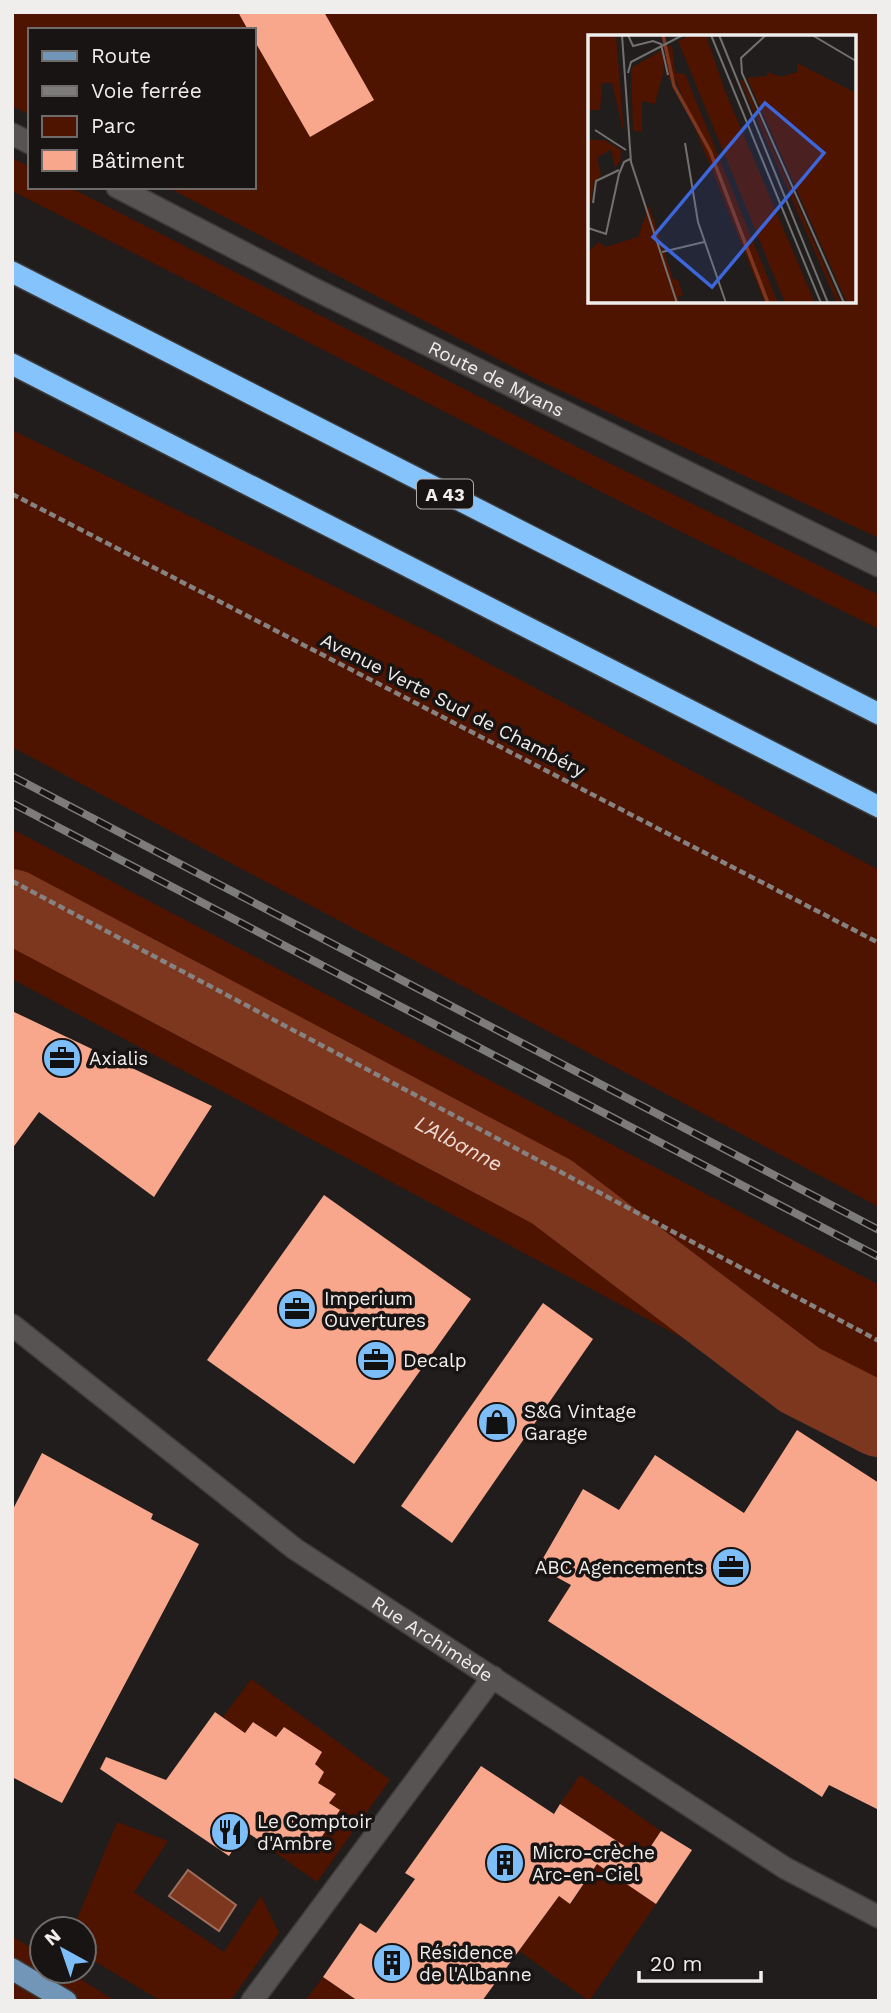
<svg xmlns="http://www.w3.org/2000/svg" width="891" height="2013" font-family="'Work Sans',sans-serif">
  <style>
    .green { fill: #4e1400; fill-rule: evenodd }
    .water { fill: #7d371f; stroke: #a06e5d; stroke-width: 2 }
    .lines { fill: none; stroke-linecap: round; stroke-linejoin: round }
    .river { stroke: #7d371f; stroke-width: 74 }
    .building { fill: #f9a78c }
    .minor-casing { stroke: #3d3a3a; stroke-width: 24 }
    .major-casing { stroke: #3d3a3a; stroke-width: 24 }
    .highway-casing { stroke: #3d3a3a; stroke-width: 24 }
    .path { stroke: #858281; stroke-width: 4.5; stroke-dasharray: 7 3.5; stroke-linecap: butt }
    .minor { stroke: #575352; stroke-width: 21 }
    .major { stroke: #7296b7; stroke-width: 21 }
    .highway { stroke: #84c3fb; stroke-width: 21 }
    .rail-casing { stroke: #7e7c7b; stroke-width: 8 }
    .rail { stroke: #171413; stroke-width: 5; stroke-dasharray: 16; stroke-linecap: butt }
    .labels { text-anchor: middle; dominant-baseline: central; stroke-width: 7; stroke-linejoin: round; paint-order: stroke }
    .shield { fill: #171413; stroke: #afadac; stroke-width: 2 }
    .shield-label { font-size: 18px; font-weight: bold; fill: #f0eeed }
    .street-label { font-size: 19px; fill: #f0eeed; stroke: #171413 }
    .poi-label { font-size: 19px; fill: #f0eeed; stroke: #171413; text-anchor: start }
    .water-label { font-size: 21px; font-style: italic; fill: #f0d9d2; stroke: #171413 }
    .inset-river { fill: none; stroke: #7d371f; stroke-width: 3.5 }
    .inset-road { fill: none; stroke: #737170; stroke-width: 2 }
    .view { fill: #3d66db; fill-opacity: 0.15; stroke: #3d66db; stroke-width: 3.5 }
    .inset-edge { fill: none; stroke: #f0eeed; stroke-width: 3.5 }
  </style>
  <rect width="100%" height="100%" fill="#201d1c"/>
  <!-- green -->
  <g class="green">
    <path d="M 12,12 L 879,12 L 879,538 L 538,380 L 167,187 L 254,187 L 254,30 L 30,30 L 30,115 L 12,106 ZM 590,37 L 854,37 L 854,301 L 590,301 Z"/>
    <polygon points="12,158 30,167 30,187 69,187 597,457 879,595 879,629 633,508 12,191"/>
    <polygon points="12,430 437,636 879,870 879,1207 12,747"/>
    <polygon points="12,829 879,1285 879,1443 12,979"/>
    <polygon points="251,1679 390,1780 317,1882 263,1844 270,1833 297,1850 304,1840 314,1848 340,1811 329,1803 335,1794 318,1783 315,1764 284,1727 276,1737 253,1722 245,1733 223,1717"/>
    <polygon points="580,1775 661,1831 625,1882 656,1904 589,2001 519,1951 559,1896 571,1904 614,1839 560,1804"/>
    <polygon points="117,1822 168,1841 134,1892 224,1952 261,1896 279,1933 230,2001 161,2001 84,1955 84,1929 73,1929"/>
    <polygon points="12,1936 42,1955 42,1971 68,1971 115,2001 12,2001"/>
    <polygon points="323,1977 358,2001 305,2001"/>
  </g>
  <!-- water -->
  <polygon class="water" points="188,1870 236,1905 219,1931 169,1896"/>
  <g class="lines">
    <!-- river -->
    <path class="river" id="s1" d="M 12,906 L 552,1192 L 800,1380 L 879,1420"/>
  </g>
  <!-- building -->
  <g class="building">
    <polygon points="238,12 324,12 374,100 310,137 254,40 254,30 248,30"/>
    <polygon points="12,1011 212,1106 154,1197 39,1112 12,1149"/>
    <polygon points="324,1195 471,1299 354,1464 207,1360"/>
    <polygon points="543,1303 593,1339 452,1543 401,1506"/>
    <polygon points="797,1430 879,1483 879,1810 829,1785 822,1797 548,1621 571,1585 538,1567 583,1489 619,1510 655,1455 744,1513"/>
    <polygon points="42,1453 153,1514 151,1519 199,1544 62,1803 12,1777 12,1511"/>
    <polygon points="215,1712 245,1733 253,1722 276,1737 284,1727 322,1752 315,1764 324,1772 318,1783 336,1794 329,1803 340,1810 314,1848 304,1840 297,1850 270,1833 263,1843 245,1831 229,1856 100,1769 106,1757 166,1780"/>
    <polygon points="481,1766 554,1814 560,1804 643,1858 661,1831 692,1850 656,1904 597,1864 570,1904 559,1896 482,2001 358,2001 323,1977 360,1923 376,1933 415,1879 405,1873"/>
  </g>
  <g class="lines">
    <defs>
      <g id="minor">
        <polyline points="12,134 30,143"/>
        <path id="s2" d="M 117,187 L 312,288 L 879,566"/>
        <path id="s3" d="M 12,1325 L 295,1549 L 785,1868 L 879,1917"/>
        <polyline points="252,2001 493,1677"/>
      </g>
      <polyline id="major" points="12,1969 66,2001"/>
      <g id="highway">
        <polyline points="12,272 879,714"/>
        <polyline points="12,364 879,807"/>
      </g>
    </defs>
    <!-- minor casing -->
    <use href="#minor" class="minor-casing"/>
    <!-- major casing -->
    <use href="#major" class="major-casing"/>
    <!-- highway casing -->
    <use href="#highway" class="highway-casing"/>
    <!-- path -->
    <g class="path">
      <polyline points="12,494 879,943"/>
      <polyline points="12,881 879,1341"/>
    </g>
    <!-- minor -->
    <use href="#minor" class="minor"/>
    <!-- major -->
    <use href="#major" class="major"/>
    <!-- highway -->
    <use href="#highway" class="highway"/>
    <defs>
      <g id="rail">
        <polyline points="12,776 879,1230"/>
        <polyline points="12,803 879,1257"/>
      </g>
    </defs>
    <!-- rail casing -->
    <use href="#rail" class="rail-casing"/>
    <!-- rail -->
    <use href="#rail" class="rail"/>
  </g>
  <!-- icons -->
  <defs>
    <symbol id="office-disc" viewBox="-11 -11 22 22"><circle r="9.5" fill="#7dbef9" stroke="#171413"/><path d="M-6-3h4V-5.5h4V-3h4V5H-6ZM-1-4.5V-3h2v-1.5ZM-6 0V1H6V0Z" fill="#111"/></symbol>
    <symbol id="shop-disc" viewBox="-11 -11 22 22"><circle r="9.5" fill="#7dbef9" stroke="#171413"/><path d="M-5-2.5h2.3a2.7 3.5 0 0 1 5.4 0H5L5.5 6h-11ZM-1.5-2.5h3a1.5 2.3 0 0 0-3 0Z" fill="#111"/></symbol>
    <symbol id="restaurant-disc" viewBox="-11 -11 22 22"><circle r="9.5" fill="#7dbef9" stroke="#171413"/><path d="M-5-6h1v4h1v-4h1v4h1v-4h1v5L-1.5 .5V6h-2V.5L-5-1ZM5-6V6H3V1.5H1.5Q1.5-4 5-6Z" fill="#111"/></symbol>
    <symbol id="building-disc" viewBox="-11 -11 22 22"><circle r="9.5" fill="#7dbef9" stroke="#171413"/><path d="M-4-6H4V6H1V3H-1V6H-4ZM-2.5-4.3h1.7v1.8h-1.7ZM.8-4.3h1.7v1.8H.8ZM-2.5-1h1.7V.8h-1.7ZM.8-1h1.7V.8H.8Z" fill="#111"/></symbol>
  </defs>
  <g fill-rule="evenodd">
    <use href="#office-disc" x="40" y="1036" width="44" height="44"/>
    <use href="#office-disc" x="275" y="1287" width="44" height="44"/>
    <use href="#office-disc" x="354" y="1338" width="44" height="44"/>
    <use href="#shop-disc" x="475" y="1400" width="44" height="44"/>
    <use href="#office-disc" x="709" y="1545" width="44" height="44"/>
    <use href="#restaurant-disc" x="208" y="1810" width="44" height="44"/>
    <use href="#building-disc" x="483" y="1841" width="44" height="44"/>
    <use href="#building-disc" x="370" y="1941" width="44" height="44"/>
  </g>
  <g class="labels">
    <!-- shield labels -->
    <rect class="shield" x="417" y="479.5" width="56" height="29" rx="5"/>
    <g class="shield-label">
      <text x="445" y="494">A 43</text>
    </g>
    <!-- street labels -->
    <g class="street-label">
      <text stroke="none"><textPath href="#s2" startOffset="425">Route de Myans</textPath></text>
      <text transform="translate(453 705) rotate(27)">Avenue Verte Sud de Chambéry</text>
      <text stroke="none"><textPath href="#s3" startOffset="525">Rue Archimède</textPath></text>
    </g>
    <!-- poi labels -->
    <g class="poi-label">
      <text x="89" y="1058">Axialis</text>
      <text x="324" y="1298">Imperium<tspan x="324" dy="22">Ouvertures</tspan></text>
      <text x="403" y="1360">Decalp</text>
      <text x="524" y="1411">S&amp;G Vintage<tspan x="524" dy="22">Garage</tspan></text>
      <text x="704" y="1567" text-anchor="end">ABC Agencements</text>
      <text x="257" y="1821">Le Comptoir<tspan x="257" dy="22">d'Ambre</tspan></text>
      <text x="532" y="1852">Micro-crèche<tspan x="532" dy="22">Arc-en-Ciel</tspan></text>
      <text x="419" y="1952">Résidence<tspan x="419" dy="22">de l'Albanne</tspan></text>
    </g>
    <!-- water labels -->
    <g class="water-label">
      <text stroke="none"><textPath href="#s1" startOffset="506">L'Albanne</textPath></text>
    </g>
  </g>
  <!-- overview -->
  <g transform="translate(588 35)">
    <rect width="268" height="268" fill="#201d1c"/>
    <path d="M 0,0 L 28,0 L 36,99 L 24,48 L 14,48 L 12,75 L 0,75 ZM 102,0 L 118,0 L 137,56 L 227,268 L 197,268 L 90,6 ZM 84,10 L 87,38 L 97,39 L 190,268 L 177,268 L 87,43 L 81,45 L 76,14 ZM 74,15 L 76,35 L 67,69 L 54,66 L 54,97 L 45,96 L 43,33 ZM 209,28 L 268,58 L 268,268 L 259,268 L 159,43 L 179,41 L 179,37 L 193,42 L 209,37 ZM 152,45 L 155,45 L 253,268 L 249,268 ZM 0,105 L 16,105 L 33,115 L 32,125 L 36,121 L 27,133 L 23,114 L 9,123 L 13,141 L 6,147 L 0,183 ZM 61,170 L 85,244 L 90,245 L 95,260 L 90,262 L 92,268 L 0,268 L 0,217 L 11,207 L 17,212 L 50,202 Z" fill="#4e1400"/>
    <path class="inset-river" d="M 75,0 L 86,51 L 122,116 L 180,268"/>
    <path class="inset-road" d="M 34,0 L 43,127 L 89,268M 40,0 L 45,11 L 65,6 L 73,9 L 80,40M 123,0 L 233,268M 131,0 L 240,268M 178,0 L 153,23 L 154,38 L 256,268M 224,0 L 268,26M 40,38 L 43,27 L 95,0M 7,95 L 38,115M 97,108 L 110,187 L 138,268M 5,168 L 8,146 L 31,135M 0,193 L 18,199 L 31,139 L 36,127 L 42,124M 74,217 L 116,207"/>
    <path class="view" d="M 177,68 L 236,118 L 124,252 L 65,202 Z"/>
    <rect width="268" height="268" class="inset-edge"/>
  </g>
  <!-- border -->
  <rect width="891" height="2013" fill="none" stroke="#f0eeed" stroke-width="28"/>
  <!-- legend -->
  <rect x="28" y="28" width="228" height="161" fill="#171413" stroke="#6e6b6a" stroke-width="2"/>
  <rect x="42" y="51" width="35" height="10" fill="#7296b7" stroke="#6e6b6a" stroke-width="2"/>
  <text x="91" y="63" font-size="21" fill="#f0eeed">Route</text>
  <rect x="42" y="86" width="35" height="10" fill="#7e7c7b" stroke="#6e6b6a" stroke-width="2"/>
  <text x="91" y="98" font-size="21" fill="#f0eeed">Voie ferrée</text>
  <rect x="42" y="116" width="35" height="21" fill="#4e1400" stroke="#6e6b6a" stroke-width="2"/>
  <text x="91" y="133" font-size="21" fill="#f0eeed">Parc</text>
  <rect x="42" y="150" width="35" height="21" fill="#f9a78c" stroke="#6e6b6a" stroke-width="2"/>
  <text x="91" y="168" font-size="21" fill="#f0eeed">Bâtiment</text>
  <!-- north arrow -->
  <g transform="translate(63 1950) rotate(320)"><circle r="33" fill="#171413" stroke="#6e6b6a" stroke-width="2"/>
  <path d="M0-5L12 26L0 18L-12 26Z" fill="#7dbef9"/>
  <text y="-10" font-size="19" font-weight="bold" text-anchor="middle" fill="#f0eeed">N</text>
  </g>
  <!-- scale -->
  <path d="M639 1971v10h122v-10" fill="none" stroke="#f0eeed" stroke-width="3.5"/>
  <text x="650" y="1971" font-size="21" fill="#f0eeed" stroke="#171413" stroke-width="5" paint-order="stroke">20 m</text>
</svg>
